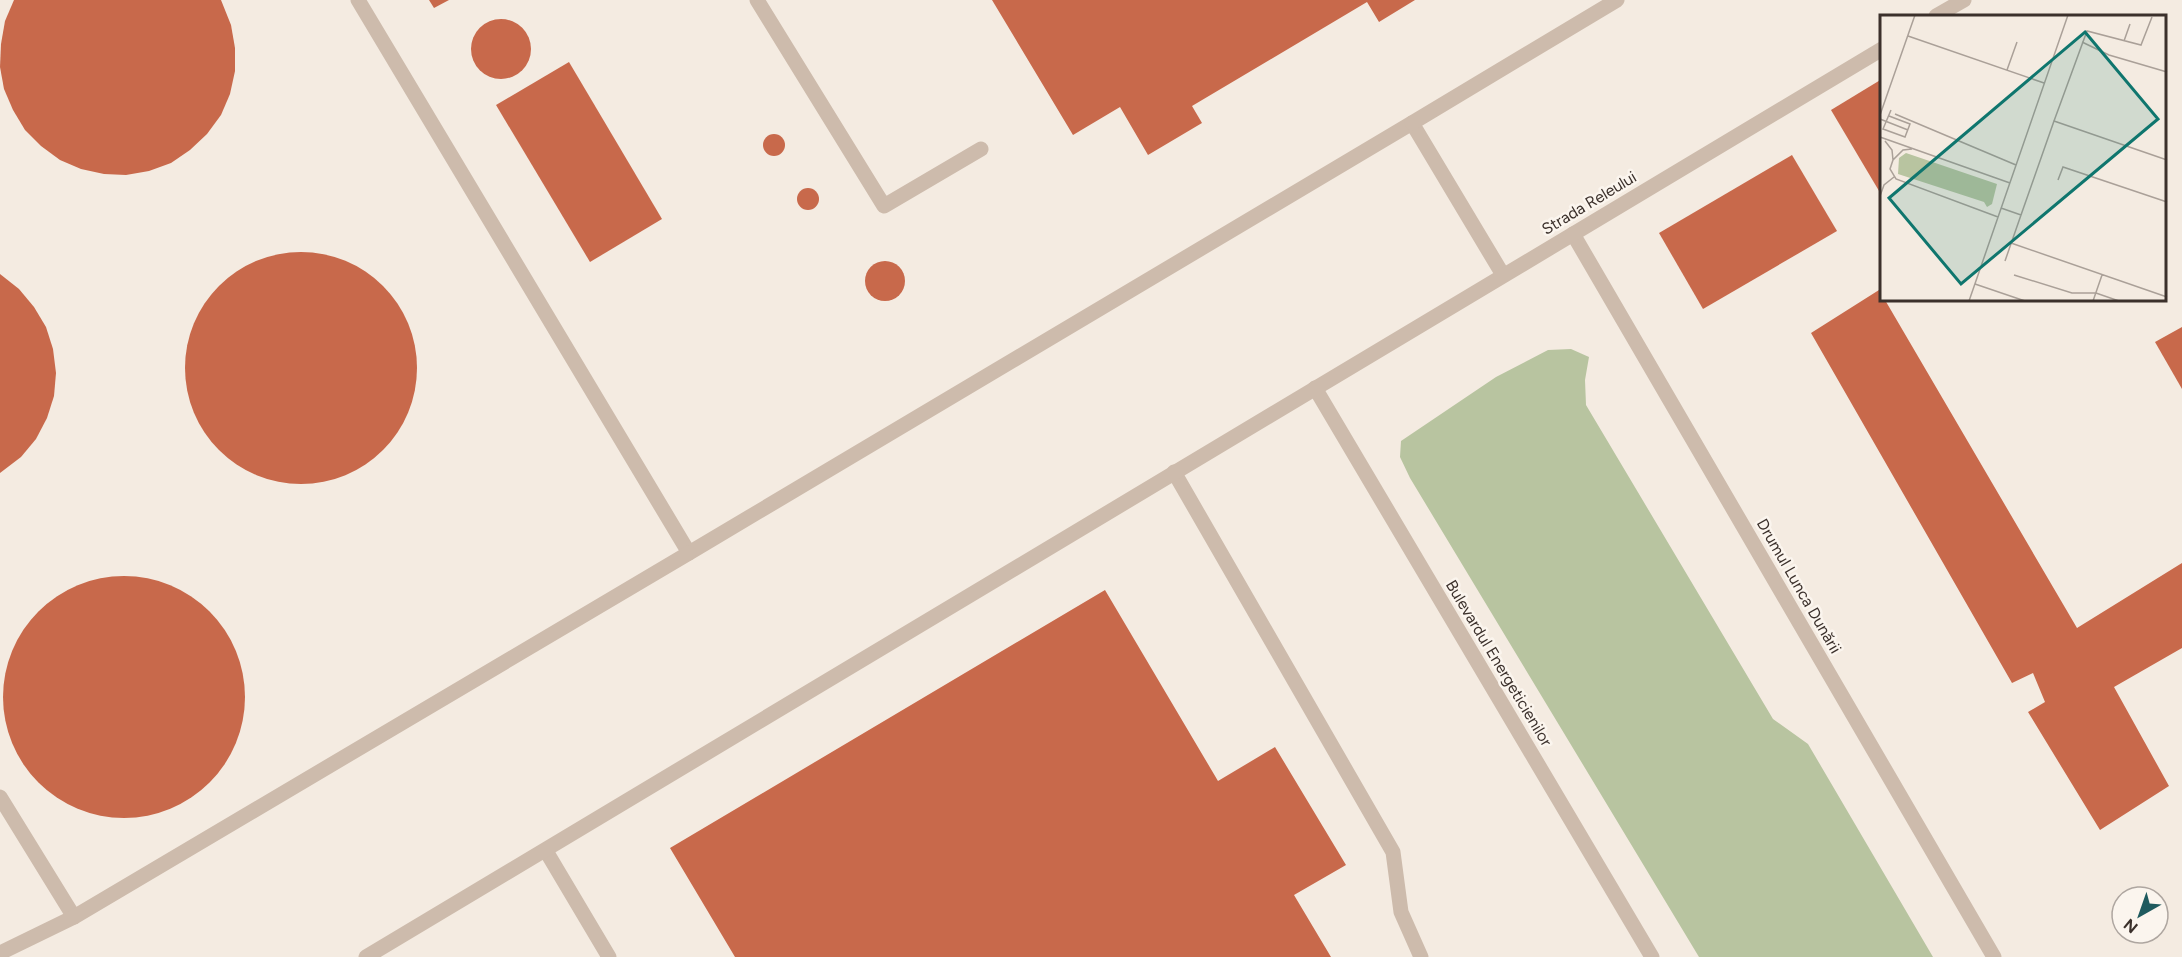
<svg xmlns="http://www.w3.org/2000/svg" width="2182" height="957" font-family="Figtree,sans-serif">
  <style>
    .green { fill: #b8c4a0 }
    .building { fill: #c8694b }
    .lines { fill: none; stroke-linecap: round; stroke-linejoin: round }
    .minor { stroke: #cdbbac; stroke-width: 15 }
    .labels { text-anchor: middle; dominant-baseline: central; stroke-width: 5; stroke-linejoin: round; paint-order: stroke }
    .street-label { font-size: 16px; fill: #3b302b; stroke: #fbf5ee }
    .inset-road { fill: none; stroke: #aaa098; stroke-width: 1.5 }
    .view { fill: #0f766e; fill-opacity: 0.15; stroke: #0f766e; stroke-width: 3 }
    .inset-edge { fill: none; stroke: #3b302b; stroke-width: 3 }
  </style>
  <rect width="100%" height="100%" fill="#f4ebe1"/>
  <!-- green -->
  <polygon class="green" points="1571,349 1589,357 1585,380 1586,405 1773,719 1808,744 1933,957 1699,957 1410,478 1400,457 1401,441 1496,377 1548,350"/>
  <!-- building -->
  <g class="building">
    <polygon points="14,0 221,0 231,25 235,48 235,71 230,94 221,115 207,134 190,150 171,163 149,171 126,175 104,174 81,169 60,160 41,146 25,130 13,110 4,89 0,67 1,44 5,21"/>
    <polygon points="429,0 449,0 434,8"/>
    <polygon points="992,0 1415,0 1379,22 1367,2 1192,106 1202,123 1148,155 1120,107 1073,135"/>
    <circle cx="501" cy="49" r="30"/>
    <polygon points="569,62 662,219 590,262 496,105"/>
    <polygon points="1882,79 1882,196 1831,110"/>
    <circle cx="774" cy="145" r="11"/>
    <polygon points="1792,155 1837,231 1703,309 1659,233"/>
    <circle cx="808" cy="199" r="11"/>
    <circle cx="301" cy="368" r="116"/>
    <circle cx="885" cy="281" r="20"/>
    <polygon points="0,274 19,289 34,307 46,327 53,349 56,373 54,396 47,418 36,439 21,457 0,473"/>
    <polygon points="1879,290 1882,300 1885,300 2077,628 2182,563 2182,648 2114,687 2169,786 2100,830 2028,712 2045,702 2033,673 2012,683 1811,333"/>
    <polygon points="2182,327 2182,389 2155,342"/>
    <circle cx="124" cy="697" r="121"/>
    <polygon points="1105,590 1218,781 1275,747 1346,865 1294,895 1331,957 735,957 670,848"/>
  </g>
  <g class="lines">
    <!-- minor -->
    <g class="minor">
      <polyline points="358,0 689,553 1412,123 1503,275"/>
      <polyline points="757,0 884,206 981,149"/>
      <polyline points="1936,16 1964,0"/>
      <polyline points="1412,123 1617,0"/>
      <polyline points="1573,234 1994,957"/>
      <polyline points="1315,388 1652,957"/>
      <polyline points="1174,472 1393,852 1401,912 1421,957"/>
      <polyline points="0,797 74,917"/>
      <polyline points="546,851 609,957"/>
      <polyline points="0,953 74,917 689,553"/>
      <polyline points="366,957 1882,49"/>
    </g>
  </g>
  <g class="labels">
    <!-- street labels -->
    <g class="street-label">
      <text transform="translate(1589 203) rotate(-31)">Strada Releului</text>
      <text transform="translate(1799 586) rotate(60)">Drumul Lunca Dunării</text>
      <text transform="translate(1499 663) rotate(59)">Bulevardul Energeticienilor</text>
    </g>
  </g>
  <!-- overview -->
  <g transform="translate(1880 15)">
    <rect width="286" height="286" fill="#f4ebe1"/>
    <path d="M 26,138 L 117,169 L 112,189 L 107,192 L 104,187 L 18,159 L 19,143 Z" fill="#b8c4a0"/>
    <path class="inset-road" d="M 28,21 L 164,68M 244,26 L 250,9M 202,27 L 229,40 L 287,57M 127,55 L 137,27M 15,99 L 136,150M 0,100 L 35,0M 9,101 L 30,109 L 25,122 L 3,114 L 11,95M 0,104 L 28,115M 174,106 L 207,16 L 261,30 L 272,2M 0,122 L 130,168M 5,126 L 12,135 L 13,145M 32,134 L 23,135 L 13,145 L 10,154 L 16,164 L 118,202M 178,165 L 183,152 L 287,187M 0,181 L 4,170 L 14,162M 121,193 L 141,200 L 174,106 L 287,145M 131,228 L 287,282M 125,246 L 141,200M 134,260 L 192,278 L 216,278 L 239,286M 95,269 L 145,286M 89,286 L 188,0M 213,286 L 222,260"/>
    <path class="view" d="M 205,17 L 278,104 L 81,269 L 9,183 Z"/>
    <rect width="286" height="286" class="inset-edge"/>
  </g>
  <!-- north arrow -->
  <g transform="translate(2140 915) rotate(220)"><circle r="28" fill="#fbf5ee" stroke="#aea6a0" stroke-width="1.5"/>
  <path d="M0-4.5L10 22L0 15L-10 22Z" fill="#1f5a5e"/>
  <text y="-9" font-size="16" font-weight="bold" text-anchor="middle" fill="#3b302b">N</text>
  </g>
</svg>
